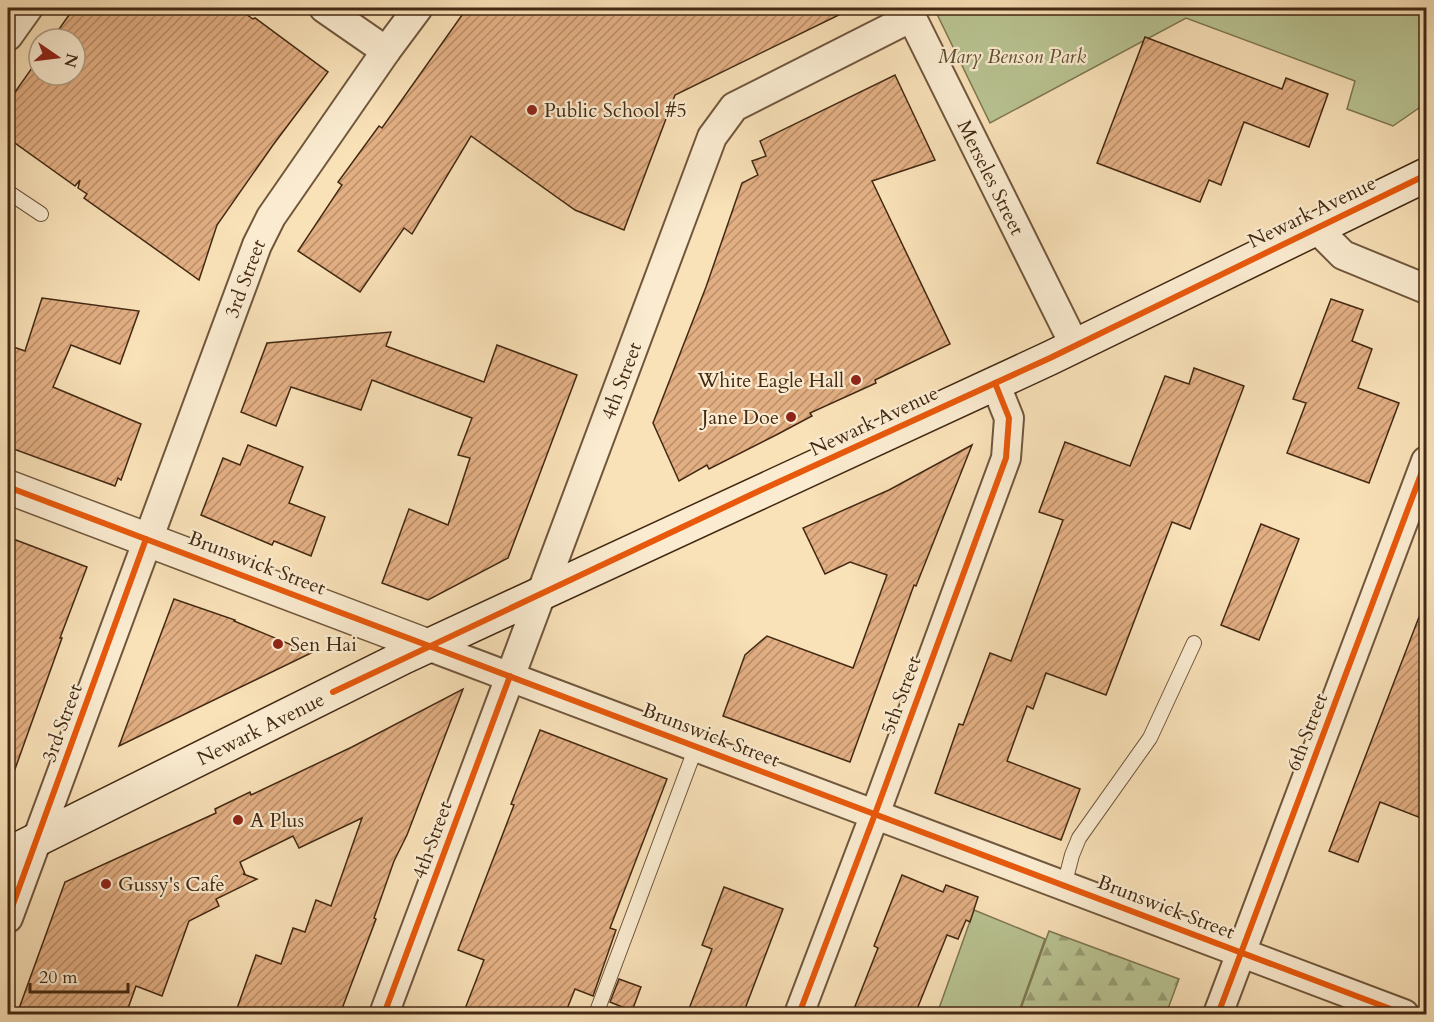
<svg xmlns="http://www.w3.org/2000/svg" width="1434" height="1022" font-family="Cardo,serif">
  <style>
    .forest { fill: url(#forest-firs); stroke: #7e7652; stroke-width: 1.5 }
    .green { fill: #b9c392; stroke: #7e7652; stroke-width: 1.5 }
    .building { fill: url(#building-hatch); stroke: #432913; stroke-width: 1.5 }
    .lines { fill: none; stroke-linecap: round; stroke-linejoin: round }
    .service-casing { stroke: #70573c; stroke-width: 16 }
    .minor-casing { stroke: #70573c; stroke-width: 32 }
    .tertiary-casing { stroke: #70573c; stroke-width: 36 }
    .secondary-casing { stroke: #432913; stroke-width: 36 }
    .service { stroke: #fbecd1; stroke-width: 14 }
    .minor { stroke: #fbecd1; stroke-width: 28 }
    .tertiary { stroke: #fbecd1; stroke-width: 33 }
    .secondary { stroke: #fbecd1; stroke-width: 33 }
    .cycleway-casing { stroke: #fbecd1; stroke-width: 10 }
    .cycleway { stroke: #e8590c; stroke-width: 6 }
    .poi-dot { fill: #8f2418; stroke: #fbecd1; stroke-width: 2 }
    .labels { text-anchor: middle; dominant-baseline: central; stroke-width: 4.5; stroke-linejoin: round; paint-order: stroke }
    .park-label { font-size: 20px; font-style: italic; fill: #605033; stroke: #fbecd1 }
    .poi-label { font-size: 20px; fill: #432913; stroke: #fbecd1; text-anchor: start }
    .street-label { font-size: 20px; fill: #432913; stroke: #fbecd1 }
  </style>
  <defs>
    <pattern id="forest-firs" width="22" height="20" patternUnits="userSpaceOnUse" patternTransform="scale(1.5)"><rect width="22" height="20" fill="#b9c392"/><path d="M5 1l3.5 6h-7zM16 11l3.5 6h-7z" fill="#989e76"/></pattern>
    <pattern id="building-hatch" width="6" height="6" patternUnits="userSpaceOnUse" patternTransform="scale(1.5)"><rect width="6" height="6" fill="#e2af83"/><path d="M-1 1l2-2M0 6l6-6M5 7l2-2" fill="none" stroke="#b98e6a"/></pattern>
  </defs>
  <rect width="100%" height="100%" fill="#f9e1b8"/>
  <filter id="stains"><feTurbulence type="fractalNoise" baseFrequency=".00333" numOctaves="4"/><feColorMatrix values="0 0 0 0 .2 0 0 0 0 .09 0 0 0 0 .02 0 0 0 .5 -.17"/></filter>
  <radialGradient id="worn" r=".72"><stop offset=".6" stop-color="#630" stop-opacity="0"/><stop offset="1" stop-color="#630" stop-opacity=".3"/></radialGradient>
  <!-- forest -->
  <polygon class="forest" points="1049,931 1179,979 1166,1014 1019,1014"/>
  <!-- green -->
  <g class="green">
    <polygon points="934,8 1426,8 1426,103 1393,126 1347,109 1355,81 1186,18 990,123"/>
    <polygon points="974,910 1045,939 1018,1014 937,1014"/>
  </g>
  <!-- building -->
  <g class="building">
    <polygon points="74,8 237,8 253,19 255,18 328,72 273,145 217,225 199,280 84,198 87,194 78,188 80,180 75,186 8,138 8,102 39,58 39,75 75,75 75,39 52,39"/>
    <polygon points="467,8 853,8 675,95 624,230 575,210 471,136 412,234 404,228 360,292 298,251 342,185 338,182 379,126 382,128"/>
    <polygon points="1145,37 1282,89 1286,78 1328,94 1309,147 1244,122 1221,185 1209,180 1200,202 1097,163"/>
    <polygon points="895,75 935,160 872,181 950,344 875,380 876,383 810,413 812,416 778,434 709,469 707,465 679,481 653,423 706,287 742,183 758,175 752,161 766,156 760,141"/>
    <polygon points="42,298 139,311 120,364 71,345 53,387 141,424 121,480 118,478 115,486 8,447 8,345 25,351"/>
    <polygon points="1331,299 1363,310 1352,341 1372,349 1358,388 1399,403 1369,483 1287,453 1306,403 1293,399"/>
    <polygon points="391,332 386,346 484,382 497,345 577,375 508,558 428,600 382,583 409,509 448,525 470,458 458,455 472,418 372,380 361,410 291,387 276,426 241,412 267,343"/>
    <polygon points="1194,368 1244,386 1190,529 1172,522 1106,695 1046,673 1033,709 1027,706 1007,761 1080,789 1061,840 935,793 959,724 963,725 990,653 1011,661 1036,593 1063,520 1039,512 1065,442 1130,466 1165,376 1189,384"/>
    <polygon points="248,445 303,467 289,503 325,517 311,556 274,541 272,545 201,515 223,458 240,465"/>
    <polygon points="972,445 916,586 914,585 850,762 723,716 745,655 767,636 853,668 887,575 850,562 825,574 803,528 889,490"/>
    <polygon points="1261,524 1299,539 1259,640 1221,625"/>
    <polygon points="8,537 87,567 60,638 62,638 10,783 8,782"/>
    <polygon points="174,599 235,620 234,621 311,653 119,746"/>
    <polygon points="1424,604 1426,605 1426,820 1380,802 1358,862 1329,851"/>
    <polygon points="463,689 407,835 394,861 374,918 376,919 340,1014 235,1014 256,955 281,964 293,928 305,932 316,900 331,906 362,818 299,848 293,836 240,862 245,874 243,874 257,879 216,899 219,906 189,921 162,996 136,986 126,1014 17,1014 65,882 216,813 215,809 250,792 251,795 352,747"/>
    <polygon points="540,730 667,779 610,928 616,930 593,996 575,989 565,1014 463,1014 484,960 458,950 514,805 511,804"/>
    <polygon points="902,875 943,892 946,885 978,897 970,922 966,920 958,939 947,935 915,1014 852,1014 878,948 874,946"/>
    <polygon points="724,887 783,909 743,1014 687,1014 712,949 702,945"/>
    <polygon points="619,979 641,987 632,1011 610,1002"/>
  </g>
  <g class="lines">
    <defs>
      <g id="service">
        <polyline points="8,192 41,214"/>
        <polyline points="1064,886 1072,855 1079,838 1150,738 1194,643"/>
        <polyline points="596,1014 696,747"/>
      </g>
      <g id="minor">
        <polyline points="324,8 386,51"/>
        <path id="s1" d="M 907,8 L 1075,346"/>
        <polyline points="8,36 28,8"/>
        <polyline points="1317,229 1343,255 1426,289"/>
        <polyline points="428,646 1404,1014"/>
        <path id="s2" d="M 8,918 L 257,245 L 271,217 L 386,51 L 418,8"/>
        <path id="s3" d="M 384,1014 L 712,137 L 734,107 L 912,17"/>
        <polyline points="799,1014 875,814 1006,458 1009,418 995,383"/>
        <polyline points="1218,1014 1426,461"/>
      </g>
      <polyline id="tertiary" points="8,487 428,646"/>
      <g id="secondary">
        <path id="s4" d="M 8,854 L 404,657 L 1050,358 L 1426,175"/>
      </g>
    </defs>
    <!-- service casing -->
    <use href="#service" class="service-casing"/>
    <!-- minor casing -->
    <use href="#minor" class="minor-casing"/>
    <!-- tertiary casing -->
    <use href="#tertiary" class="tertiary-casing"/>
    <!-- secondary casing -->
    <use href="#secondary" class="secondary-casing"/>
    <!-- service -->
    <use href="#service" class="service"/>
    <!-- minor -->
    <use href="#minor" class="minor"/>
    <!-- tertiary -->
    <use href="#tertiary" class="tertiary"/>
    <!-- secondary -->
    <use href="#secondary" class="secondary"/>
    <defs>
      <g id="cycleway">
        <polyline points="8,487 1404,1014"/>
        <polyline points="333,692 761,490 1050,358 1426,175"/>
        <polyline points="8,918 146,539"/>
        <polyline points="384,1014 510,676"/>
        <polyline points="799,1014 875,814 1006,458 1009,418 995,383"/>
        <polyline points="1218,1014 1426,461"/>
      </g>
    </defs>
    <!-- cycleway casing -->
    <use href="#cycleway" class="cycleway-casing"/>
    <!-- cycleway -->
    <use href="#cycleway" class="cycleway"/>
  </g>
  <!-- markers -->
  <g class="poi-dot">
    <circle cx="532" cy="110" r="6"/>
    <circle cx="856" cy="380" r="6"/>
    <circle cx="791" cy="417" r="6"/>
    <circle cx="278" cy="644" r="6"/>
    <circle cx="238" cy="820" r="6"/>
    <circle cx="106" cy="884" r="6"/>
  </g>
  <g class="labels">
    <!-- park labels -->
    <g class="park-label">
      <text x="1012" y="56">Mary Benson Park</text>
    </g>
    <!-- poi labels -->
    <g class="poi-label">
      <text x="544" y="110">Public School #5</text>
      <text x="844" y="380" text-anchor="end">White Eagle Hall</text>
      <text x="779" y="417" text-anchor="end">Jane Doe</text>
      <text x="290" y="644">Sen Hai</text>
      <text x="250" y="820">A Plus</text>
      <text x="118" y="884">Gussy's Cafe</text>
    </g>
    <!-- street labels -->
    <g class="street-label">
      <text stroke="none"><textPath href="#s1" startOffset="189">Merseles Street</textPath></text>
      <text transform="translate(1312 212) rotate(-26)">Newark Avenue</text>
      <text stroke="none"><textPath href="#s2" startOffset="682">3rd Street</textPath></text>
      <text stroke="none"><textPath href="#s3" startOffset="676">4th Street</textPath></text>
      <text transform="translate(874 421) rotate(-25)">Newark Avenue</text>
      <text transform="translate(257 563) rotate(21)">Brunswick Street</text>
      <text transform="translate(901 695) rotate(-70)">5th Street</text>
      <text transform="translate(62 723) rotate(-70)">3rd Street</text>
      <text stroke="none"><textPath href="#s4" startOffset="282">Newark Avenue</textPath></text>
      <text transform="translate(1307 732) rotate(-69)">6th Street</text>
      <text transform="translate(711 735) rotate(21)">Brunswick Street</text>
      <text transform="translate(432 840) rotate(-70)">4th Street</text>
      <text transform="translate(1166 907) rotate(21)">Brunswick Street</text>
    </g>
  </g>
  <!-- margin -->
  <rect width="1434" height="1022" fill="none" stroke="#f9e1b8" stroke-width="30"/>
  <rect x="9" y="9" width="1416" height="1004" fill="none" stroke="#432913" stroke-width="3"/>
  <rect x="15" y="15" width="1404" height="992" fill="none" stroke="#432913" stroke-width="1.5"/>
  <!-- north arrow -->
  <g transform="translate(57 57) rotate(104)"><circle r="28" fill="#fbecd1" stroke="#b19e85" stroke-width="1.5"/>
  <path d="M0-4.5L10 22L0 15L-10 22Z" fill="#8f2418"/>
  <text y="-9" font-size="16" font-weight="bold" text-anchor="middle" fill="#432913">N</text>
  </g>
  <!-- scale -->
  <path d="M30 983v9h98v-9" fill="none" stroke="#432913" stroke-width="3"/>
  <text x="39" y="983" font-size="18" fill="#432913" stroke="#fbecd1" stroke-width="4.5" paint-order="stroke">20 m</text>
  <rect width="100%" height="100%" filter="url(#stains)"/>
  <rect width="100%" height="100%" fill="url(#worn)"/>
</svg>
